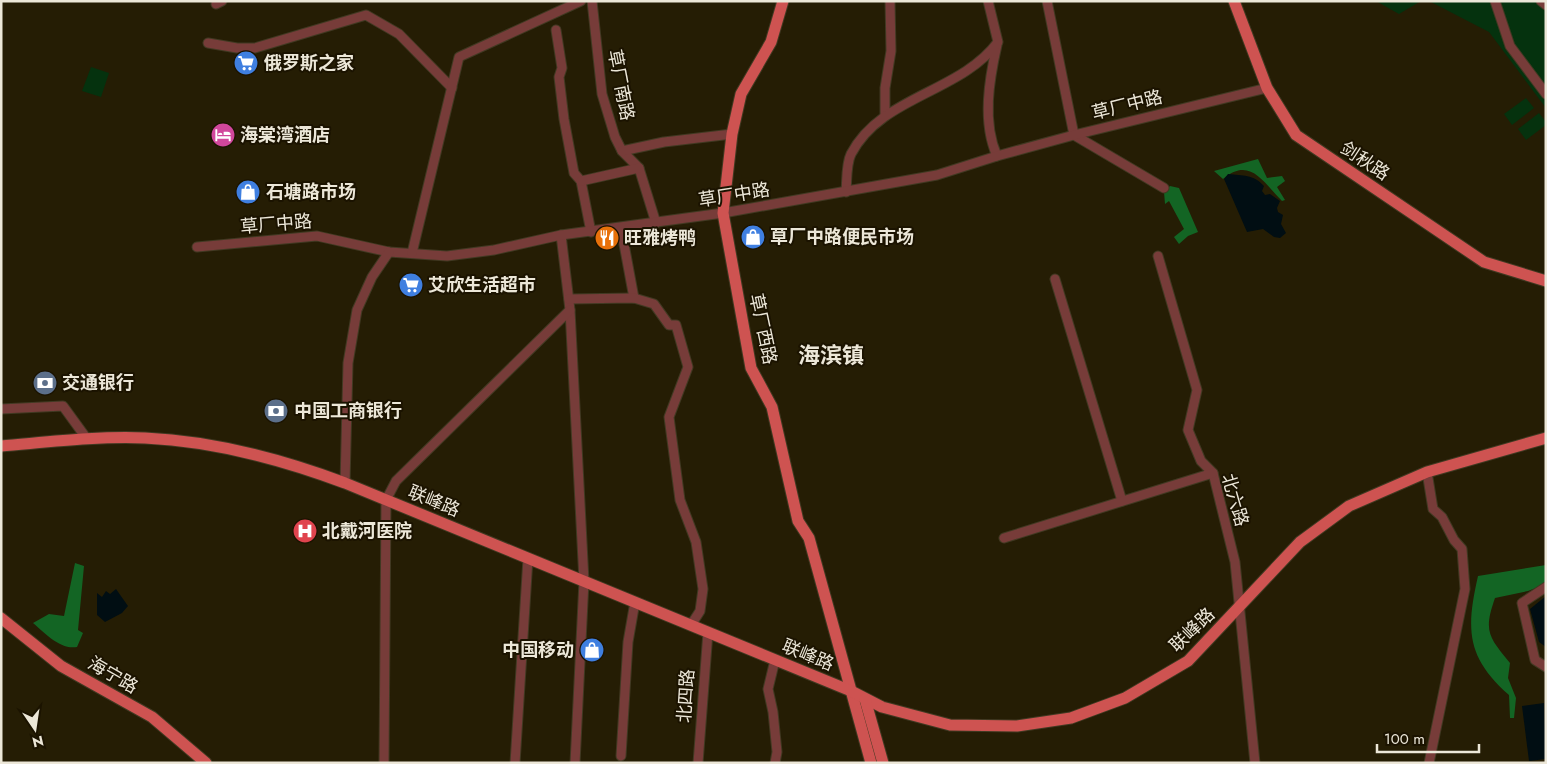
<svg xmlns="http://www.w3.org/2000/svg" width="1547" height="764" font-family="Jost,'Noto Sans SC',sans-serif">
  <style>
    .green { fill: #05320e }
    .forest { fill: #136524 }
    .water { fill: #010e13 }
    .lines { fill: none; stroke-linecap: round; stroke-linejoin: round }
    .minor-casing { stroke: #413922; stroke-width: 11 }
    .major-casing { stroke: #413922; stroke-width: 13 }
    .minor { stroke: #773c39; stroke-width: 9 }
    .major { stroke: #ce5351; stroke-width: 11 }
    .labels { text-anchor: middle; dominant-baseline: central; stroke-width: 4; stroke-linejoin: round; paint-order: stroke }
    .poi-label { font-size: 18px; font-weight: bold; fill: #ece7d8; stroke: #1b1300; text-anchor: start }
    .street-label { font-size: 18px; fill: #ece7d8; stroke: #1b1300 }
    .district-label { font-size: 22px; font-weight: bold; fill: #ece7d8; stroke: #1b1300 }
  </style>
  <rect width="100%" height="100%" fill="#251d04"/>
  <!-- green -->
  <g class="green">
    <polygon points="1376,1 1421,1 1399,14"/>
    <polygon points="1429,1 1546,1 1546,108 1489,32"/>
    <polygon points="91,67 109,73 101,97 82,91"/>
    <polygon points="1526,98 1534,108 1512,125 1504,114"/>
    <polygon points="1539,113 1546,122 1546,125 1526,140 1518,129"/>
  </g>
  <!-- forest -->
  <g class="forest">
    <path d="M 1258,159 L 1267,178 L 1282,176 L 1285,181 L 1277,187 L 1285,200 L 1282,201 C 1263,182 1250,156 1223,179 L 1214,171 Z"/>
    <polygon points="1170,186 1179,188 1198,232 1188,236 1179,244 1174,237 1184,229 1169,201 1165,204 1164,192"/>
    <path d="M 75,563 L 84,566 L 78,630 L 83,633 L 77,647 C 60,650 45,633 33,623 L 49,614 L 64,616 Z"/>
    <path d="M 1546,565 L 1546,584 L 1528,591 L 1495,598 C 1483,632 1489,637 1510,663 L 1508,678 L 1516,698 L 1514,718 L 1510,718 L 1509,695 C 1466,657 1466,629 1478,576 Z"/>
  </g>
  <!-- water -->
  <g class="water">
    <path d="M 1228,174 C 1243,176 1253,174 1264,186 L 1262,191 L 1265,195 L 1270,194 L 1280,201 L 1277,208 L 1278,212 L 1283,215 L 1281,224 L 1286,233 L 1280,238 L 1274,237 L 1263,229 L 1247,232 L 1224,179 Z"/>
    <polygon points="116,589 128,606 122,613 105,622 97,615 97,593 102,597 106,591 110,594"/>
    <polygon points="1546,596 1546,647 1539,642 1530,609"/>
    <polygon points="1544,703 1546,759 1529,761 1522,706"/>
  </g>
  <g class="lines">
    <defs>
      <g id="minor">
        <polyline points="592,1 602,94 615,137 622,151 639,168 656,223"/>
        <polyline points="1047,1 1074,135 1164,188"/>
        <polyline points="1495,1 1510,46 1546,94"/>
        <polyline points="1541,1 1546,5"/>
        <polyline points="216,4 222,1"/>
        <polyline points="556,30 562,68 559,77 564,119 574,173 581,181 591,232"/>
        <polyline points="208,43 237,48 255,48 366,15 399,34 452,88"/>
        <polyline points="885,114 885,88 891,51 890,1"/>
        <polyline points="622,151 664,142 732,134"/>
        <path d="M 997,156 C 982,122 989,80 997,45"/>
        <polyline points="581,181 639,168"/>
        <path d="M 846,192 C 847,181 846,164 851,154 C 881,96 960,93 998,42 L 988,1"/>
        <polyline points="621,228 634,298"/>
        <polyline points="561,235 570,310 584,581 575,763"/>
        <polyline points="197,247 317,236 389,252 447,256 494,250 561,235 723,213 937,175 997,156 1074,135 1267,88"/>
        <polyline points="412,253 459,57 581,1"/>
        <polyline points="1158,256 1197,390 1188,430 1201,461 1213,473 1235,562 1255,763"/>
        <polyline points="1055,279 1122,501"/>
        <polyline points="569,299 634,298 654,304 669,325 676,325 688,367 669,417 680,500 696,542 703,589 700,611 691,625"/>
        <polyline points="1,409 63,406 87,439"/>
        <polyline points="1427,472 1433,509 1442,517 1454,540 1462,549 1465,589 1429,763"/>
        <polyline points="345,483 348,363 357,310 372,277 389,252"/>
        <polyline points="1004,538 1213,473"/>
        <polyline points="1546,587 1522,603 1535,660 1546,667"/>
        <polyline points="621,756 628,642 635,602"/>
        <polyline points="384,763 386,500 396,481 570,310"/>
        <polyline points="515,763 528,558"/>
        <polyline points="698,763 708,632"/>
        <polyline points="775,763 777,752 773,712 768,689 775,660"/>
      </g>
      <g id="major">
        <polyline points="783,1 771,42 741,94 732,134 723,213 751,368 772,407 798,521 809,538 871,763"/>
        <polyline points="1234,1 1267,88 1296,135 1484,262 1546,281"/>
        <path d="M 1,446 C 49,442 97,436 145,438 C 213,441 281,459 345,483 L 851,691 L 882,707 L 950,725 L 1017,726 L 1071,718 L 1125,698 L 1188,661 L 1300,542 L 1349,506 L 1427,472 L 1546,438"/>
        <polyline points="1,618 61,666 152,717 206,763"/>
        <polyline points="865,699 883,763"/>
      </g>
    </defs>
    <!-- minor casing -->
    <use href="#minor" class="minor-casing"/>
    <!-- major casing -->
    <use href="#major" class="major-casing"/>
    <!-- minor -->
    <use href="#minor" class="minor"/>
    <!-- major -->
    <use href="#major" class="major"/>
  </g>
  <!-- icons -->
  <defs>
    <symbol id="supermarket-disc" viewBox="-11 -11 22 22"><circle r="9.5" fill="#3f7fe0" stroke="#1b1300"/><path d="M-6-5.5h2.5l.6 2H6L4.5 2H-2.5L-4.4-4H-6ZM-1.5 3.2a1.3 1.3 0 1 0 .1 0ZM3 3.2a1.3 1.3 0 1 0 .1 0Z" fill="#fff"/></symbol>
    <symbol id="hotel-disc" viewBox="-11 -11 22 22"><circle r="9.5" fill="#d1479c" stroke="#1b1300"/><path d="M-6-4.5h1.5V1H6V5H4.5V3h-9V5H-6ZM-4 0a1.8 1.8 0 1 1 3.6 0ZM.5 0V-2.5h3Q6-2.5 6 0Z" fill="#fff"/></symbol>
    <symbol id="shop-disc" viewBox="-11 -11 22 22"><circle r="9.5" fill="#3f7fe0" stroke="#1b1300"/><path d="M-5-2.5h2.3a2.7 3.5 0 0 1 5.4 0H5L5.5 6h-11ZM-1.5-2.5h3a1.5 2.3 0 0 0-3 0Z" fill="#fff"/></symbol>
    <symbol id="restaurant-disc" viewBox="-11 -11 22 22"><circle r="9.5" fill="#e8710a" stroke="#1b1300"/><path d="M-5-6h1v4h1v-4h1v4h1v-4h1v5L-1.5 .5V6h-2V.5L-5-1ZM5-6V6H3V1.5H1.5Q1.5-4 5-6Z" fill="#fff"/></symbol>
    <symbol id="bank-disc" viewBox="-11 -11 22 22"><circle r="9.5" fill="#5c6f8a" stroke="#1b1300"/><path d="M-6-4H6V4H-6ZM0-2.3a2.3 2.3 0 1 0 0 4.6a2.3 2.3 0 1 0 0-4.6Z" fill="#fff"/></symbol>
    <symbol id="hospital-disc" viewBox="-11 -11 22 22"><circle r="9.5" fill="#e0444e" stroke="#1b1300"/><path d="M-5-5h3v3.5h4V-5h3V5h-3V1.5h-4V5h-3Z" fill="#fff"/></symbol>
  </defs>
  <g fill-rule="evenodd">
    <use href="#supermarket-disc" x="232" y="49" width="28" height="28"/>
    <use href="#hotel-disc" x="209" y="121" width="28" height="28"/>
    <use href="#shop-disc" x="234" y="178" width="28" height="28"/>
    <use href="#shop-disc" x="739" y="223" width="28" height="28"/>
    <use href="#restaurant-disc" x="593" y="224" width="28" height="28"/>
    <use href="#supermarket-disc" x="397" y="271" width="28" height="28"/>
    <use href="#bank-disc" x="31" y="369" width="28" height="28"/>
    <use href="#bank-disc" x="262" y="397" width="28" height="28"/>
    <use href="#hospital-disc" x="291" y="517" width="28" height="28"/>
    <use href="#shop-disc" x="578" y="636" width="28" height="28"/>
  </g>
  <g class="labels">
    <!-- poi labels -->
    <g class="poi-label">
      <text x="264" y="63">俄罗斯之家</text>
      <text x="240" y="135">海棠湾酒店</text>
      <text x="266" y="192">石塘路市场</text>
      <text x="770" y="237">草厂中路便民市场</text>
      <text x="624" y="238">旺雅烤鸭</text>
      <text x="428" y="285">艾欣生活超市</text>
      <text x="62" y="383">交通银行</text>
      <text x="294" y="411">中国工商银行</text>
      <text x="322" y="531">北戴河医院</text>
      <text x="574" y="650" text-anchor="end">中国移动</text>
    </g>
    <!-- street labels -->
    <g class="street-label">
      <text transform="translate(621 85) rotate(79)">草厂南路</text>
      <text transform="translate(1127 105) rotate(-14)">草厂中路</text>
      <text transform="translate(1365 161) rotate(33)">剑秋路</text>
      <text transform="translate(734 195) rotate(-9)">草厂中路</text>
      <text transform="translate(276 224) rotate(-5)">草厂中路</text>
      <text transform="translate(763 329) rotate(78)">草厂西路</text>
      <text transform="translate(1235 500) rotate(74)">北六路</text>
      <text transform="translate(434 501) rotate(22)">联峰路</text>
      <text transform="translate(1192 630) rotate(-44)">联峰路</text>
      <text transform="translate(808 655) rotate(22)">联峰路</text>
      <text transform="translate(113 675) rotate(30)">海宁路</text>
      <text transform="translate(686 696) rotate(-86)">北四路</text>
    </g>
    <!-- district labels -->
    <g class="district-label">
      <text x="831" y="355">海滨镇</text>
    </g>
  </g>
  <!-- border -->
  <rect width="1547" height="764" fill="none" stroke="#ece7d8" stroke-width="5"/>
  <!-- north arrow -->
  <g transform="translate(35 729) rotate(167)" stroke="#1b1300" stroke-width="4" paint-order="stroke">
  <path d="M0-4L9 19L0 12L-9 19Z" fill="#ece7d8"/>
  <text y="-8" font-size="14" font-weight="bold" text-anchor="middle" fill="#ece7d8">N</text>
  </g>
  <!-- scale -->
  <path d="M1377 744v8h102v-8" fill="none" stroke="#ece7d8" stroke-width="2.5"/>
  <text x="1384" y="744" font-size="15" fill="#ece7d8" stroke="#1b1300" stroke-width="4" paint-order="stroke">100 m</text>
</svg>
